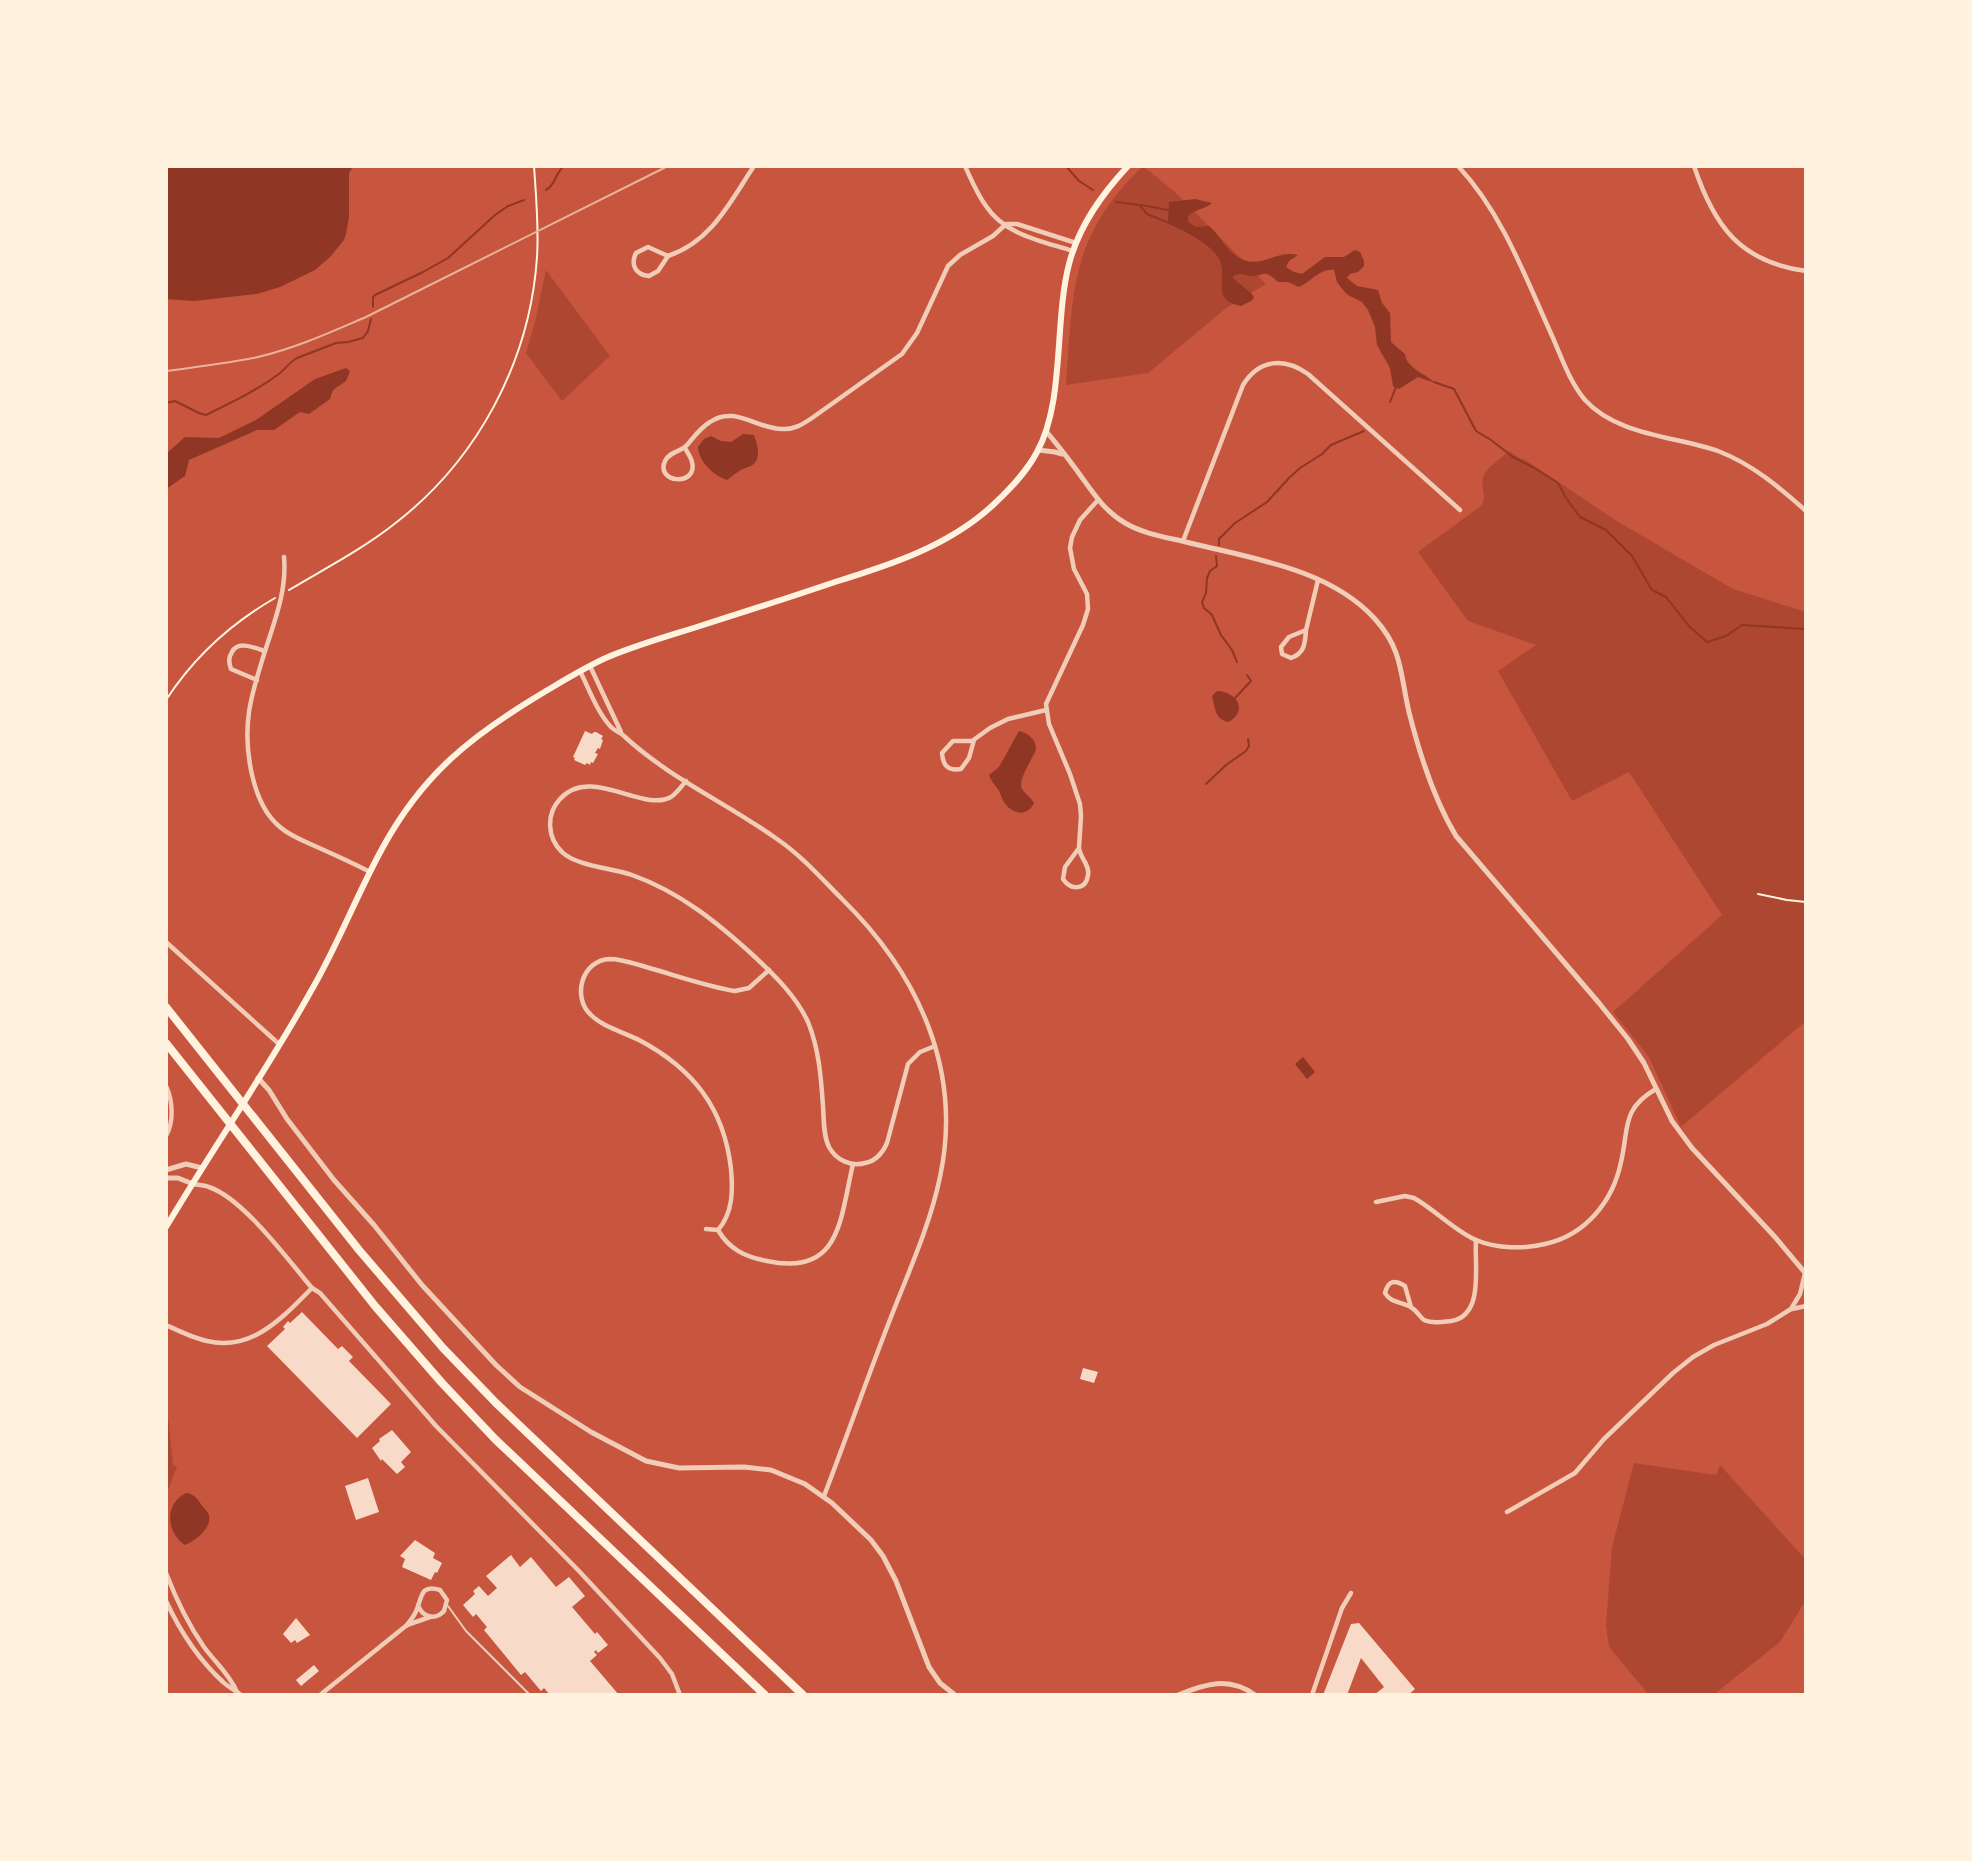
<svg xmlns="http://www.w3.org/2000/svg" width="1972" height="1861" font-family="'Asap Condensed',sans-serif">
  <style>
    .green { fill: #ae4732 }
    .water { fill: #8f3625 }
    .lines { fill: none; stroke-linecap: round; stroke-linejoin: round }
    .stream { stroke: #8f3625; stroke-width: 2 }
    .building { fill: #f7dbc8 }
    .path { stroke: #fff3e0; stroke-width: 2 }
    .service { stroke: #f1ccb7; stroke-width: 2 }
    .minor { stroke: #f1ccb7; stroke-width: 4.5 }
    .tertiary { stroke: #f1ccb7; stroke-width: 5 }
    .secondary { stroke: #fff3e0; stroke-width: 6 }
    .motorway { stroke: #fff3e0; stroke-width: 8 }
    .rail { stroke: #e9b49f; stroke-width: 2 }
  </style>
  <rect width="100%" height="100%" fill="#c8553d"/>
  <!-- green -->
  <g class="green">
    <path d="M 1143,166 L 1177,194 L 1266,284 L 1226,308 L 1148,373 L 1066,385 C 1073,291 1070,236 1143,166 Z"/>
    <polygon points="546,270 610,356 562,401 526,353 535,322"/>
    <path d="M 1509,451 L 1521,459 L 1524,459 L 1615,520 L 1733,589 L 1806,612 L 1806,1021 L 1681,1127 L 1649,1057 L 1613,1012 L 1722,915 L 1629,772 L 1572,801 L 1498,671 L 1536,645 L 1468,621 L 1418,552 L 1481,506 C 1488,496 1480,488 1483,477 C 1486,467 1502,458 1509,451 Z"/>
    <polygon points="166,1396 173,1465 177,1467 166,1495"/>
    <polygon points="1634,1463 1716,1475 1720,1465 1806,1560 1806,1600 1780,1642 1713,1695 1649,1695 1609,1647 1606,1625 1612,1547"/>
  </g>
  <!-- water -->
  <g class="water">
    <polygon points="166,166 357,166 352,168 349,173 349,217 346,234 344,240 330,257 315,270 280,287 257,294 194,301 166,299"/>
    <path d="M 1195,199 L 1212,203 C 1204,210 1195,209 1188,216 L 1188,222 L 1196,227 L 1209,226 C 1219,234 1224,247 1235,255 C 1260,273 1273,249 1298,255 L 1289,261 L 1286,267 L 1294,272 L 1302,274 L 1325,257 L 1344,257 L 1355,250 L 1360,252 L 1364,261 L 1364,266 L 1358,272 L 1350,274 L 1347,278 L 1357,286 L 1378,290 L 1382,303 L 1390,313 L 1391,342 L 1405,354 C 1407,369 1425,373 1435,383 L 1418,377 L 1399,389 L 1393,386 L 1390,368 L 1377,345 L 1375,327 L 1368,310 L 1362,302 L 1348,295 L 1343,290 L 1337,282 L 1334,270 C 1320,268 1311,282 1299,287 L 1288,282 L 1278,282 C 1263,268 1266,276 1251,276 C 1243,275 1241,272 1233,276 L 1233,278 L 1252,294 L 1254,298 L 1251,301 L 1241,306 C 1208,300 1230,275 1218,257 C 1210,244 1182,229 1168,224 L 1169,202 Z"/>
    <polygon points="346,368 350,371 346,381 333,390 330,399 309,414 300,412 274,430 257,430 189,460 185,476 166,489 166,454 185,437 219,438 256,420 315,379"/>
    <path d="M 743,434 L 754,435 C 757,444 763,459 751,466 C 748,467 744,468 741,470 C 735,473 732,477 727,480 C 713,475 699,462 698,447 L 704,439 L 711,436 L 721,441 L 731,442 Z"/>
    <path d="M 1217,691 C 1236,692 1249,709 1229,722 C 1215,720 1215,708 1212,696 Z"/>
    <path d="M 1019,731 C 1028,733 1036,739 1036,749 C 1033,759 1017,780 1022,789 C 1025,794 1031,797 1034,803 C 1028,816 1015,815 1006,805 C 1002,800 1001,794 998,789 C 994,784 991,781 989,775 L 999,767 Z"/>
    <polygon points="1303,1057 1315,1072 1307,1079 1295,1064"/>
    <path d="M 186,1493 C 195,1494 198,1500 203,1507 C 205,1510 209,1512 209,1516 C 212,1528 194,1542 185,1545 C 166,1532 164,1504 186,1493 Z"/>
  </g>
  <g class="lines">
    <!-- stream -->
    <g class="stream">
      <polyline points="1066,166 1079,181 1093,190"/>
      <path d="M 546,190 C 556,185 555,173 564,166"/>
      <polyline points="1116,202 1147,206 1168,210"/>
      <polyline points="1140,206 1147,214 1167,222"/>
      <polyline points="373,307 373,297 375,295 423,272 448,258 495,215 508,206 524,200"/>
      <polyline points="1434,382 1454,389 1476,431 1491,440 1513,457 1536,469 1558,483 1566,498 1580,517 1606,530 1632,556 1652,590 1666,597 1689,626 1707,642 1726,636 1742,625 1806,629"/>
      <polyline points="1390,402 1396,387"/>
      <path d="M 166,403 L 175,401 L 199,413 L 206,415 C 230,403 258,390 280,373 C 286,368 290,362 297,358 L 336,343 L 348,342 L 363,338 L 368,331 L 371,319"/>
      <polyline points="1219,545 1219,539 1235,523 1267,502 1289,478 1300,468 1322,454 1331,445 1364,431"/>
      <polyline points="1216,556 1217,566 1210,571 1207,578 1206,593 1202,602 1204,608 1212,615 1221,635 1232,650 1237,662"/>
      <polyline points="1235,698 1251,681 1247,675"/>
      <polyline points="1206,784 1226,765 1246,751 1249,746 1248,739"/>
    </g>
  </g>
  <!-- building -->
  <g class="building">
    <polygon points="585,731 592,734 594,732 596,732 603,736 601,739 603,740 600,749 598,748 595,753 598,754 593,763 591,762 590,765 587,763 585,765 574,760 575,758 573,757"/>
    <polygon points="302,1312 338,1349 342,1346 353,1357 349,1361 391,1404 357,1438 267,1346 285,1329 283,1327 288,1321 290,1323"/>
    <polygon points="1083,1368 1098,1372 1094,1383 1080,1379"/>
    <polygon points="392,1430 411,1452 401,1462 405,1467 397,1474 382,1459 381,1461 372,1448 380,1441 379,1439"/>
    <polygon points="368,1478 379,1512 356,1520 345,1486"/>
    <polygon points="415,1540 435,1553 433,1558 442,1563 437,1573 435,1572 431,1580 402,1567 405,1559 400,1556"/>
    <polygon points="511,1555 520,1567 531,1557 556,1587 569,1577 585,1596 572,1607 595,1634 597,1632 608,1645 598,1653 596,1650 594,1652 597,1655 590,1661 619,1695 550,1695 544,1688 541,1691 525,1672 521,1675 484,1630 487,1627 476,1614 473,1617 463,1605 475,1594 473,1591 479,1586 488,1596 497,1588 486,1576"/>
    <polygon points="296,1618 310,1635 297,1643 295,1640 291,1643 283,1634"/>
    <polygon points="1359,1623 1415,1689 1408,1695 1374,1695 1384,1687 1361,1658 1347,1695 1323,1695 1351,1624"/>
    <polygon points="314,1665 319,1671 301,1686 296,1680"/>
  </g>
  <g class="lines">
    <!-- path -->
    <g class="path">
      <path d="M 289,590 C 324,569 361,550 393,525 C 477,461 530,362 537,257 C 539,227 536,196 534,166"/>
      <path d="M 166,700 C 194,657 230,624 275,598"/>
      <polyline points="1758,894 1787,900 1806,902"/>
    </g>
    <!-- service -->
    <polyline class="service" points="448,1606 466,1631 530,1695"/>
    <!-- minor -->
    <g class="minor">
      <path d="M 965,166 C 971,179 977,194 986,206 C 1005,235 1042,241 1073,251"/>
      <path d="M 1458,166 C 1503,214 1526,279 1553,338 C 1562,359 1570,382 1585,400 C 1618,436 1675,436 1718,451 C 1752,464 1779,487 1806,511"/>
      <path d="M 1694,166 C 1714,226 1740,262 1806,271"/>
      <polyline points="1006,224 1017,224 1076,243"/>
      <path d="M 648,247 L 668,256 L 658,271 L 649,276 C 636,275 630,265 636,253 Z"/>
      <path d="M 668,256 C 712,241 730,202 754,166"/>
      <path d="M 685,448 C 687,452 691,457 692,462 C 698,487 655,483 665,461 C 670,451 681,452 687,445 C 694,437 700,428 710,422 C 735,405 756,429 782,429 C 794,430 803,424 812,418 L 902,354 L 917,333 L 948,266 L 960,255 L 993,236 L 1005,225"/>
      <path d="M 1183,541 L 1243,385 C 1259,359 1284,357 1308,374 L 1460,510"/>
      <path d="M 284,557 C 287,590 275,620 265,651 C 259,671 252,691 249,712 C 244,747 251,803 280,827 C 290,836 304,841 317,847 C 335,855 353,863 370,872"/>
      <path d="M 1306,630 C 1305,643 1305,653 1291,658 L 1282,654 L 1281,647 L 1289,637 L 1306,630 L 1318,580"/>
      <polyline points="590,666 621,732"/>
      <path d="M 580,671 C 589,689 597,712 611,727 C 615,731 620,732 624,736 C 669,778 727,803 777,839 C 802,856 822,879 843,900 C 918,974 963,1070 940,1177 C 930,1225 909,1271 891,1317 C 868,1376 847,1436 824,1496"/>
      <path d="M 257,680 L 231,669 C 229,663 228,658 232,652 C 238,640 255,648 265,651"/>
      <path d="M 974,740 L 969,758 L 961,769 C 948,771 943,766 942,753 L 953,741 L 972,741 L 990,728 L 1008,719 L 1046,710"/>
      <path d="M 686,781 C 681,787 677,793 671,797 C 643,813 591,765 560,799 C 546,814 547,838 562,852 C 576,866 612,868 632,875 C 680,892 718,923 755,957 C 775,976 796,996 808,1022 C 819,1049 821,1077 823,1106 C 824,1119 823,1135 829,1147 C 836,1160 851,1167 865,1163 C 876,1161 883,1152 887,1143 L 908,1064 L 920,1052 L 935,1046"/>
      <path d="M 1079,848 C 1080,858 1090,865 1088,875 C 1086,890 1071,891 1063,879 L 1065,867 L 1079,848 L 1081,816 L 1080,804 L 1070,774 L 1049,724 L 1046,704 L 1083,625 L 1088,609 L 1087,594 L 1074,569 L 1070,548 L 1072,537 L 1080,520 L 1098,500"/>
      <polyline points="166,942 279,1044"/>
      <path d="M 166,1086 C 173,1101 174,1122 166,1136"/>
      <path d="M 193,1184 C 198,1185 204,1185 209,1187 C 244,1199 288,1260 312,1288 L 320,1293 L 436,1426 L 578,1570 L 660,1658 L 672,1674 L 680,1695"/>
      <path d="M 1376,1202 L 1405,1196 L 1414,1198 C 1434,1209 1456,1232 1476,1240 C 1497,1249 1525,1249 1545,1244 C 1586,1235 1613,1201 1621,1162 C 1629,1129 1621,1109 1656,1089"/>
      <path d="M 706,1229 L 718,1230 C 729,1249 745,1257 767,1261 C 841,1277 840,1219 853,1164"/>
      <path d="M 718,1230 C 733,1213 733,1190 731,1169 C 724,1107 692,1068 639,1040 C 623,1032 603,1027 591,1015 C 572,998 581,960 610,959 C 622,959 635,964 646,967 C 675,975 705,986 735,991 L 749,988 L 769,970"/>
      <path d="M 1411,1307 L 1405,1286 C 1394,1279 1388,1281 1385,1293 C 1391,1304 1403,1301 1412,1308 C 1417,1311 1420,1317 1424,1320 C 1432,1324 1443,1322 1451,1321 C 1485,1316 1474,1264 1476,1240"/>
      <polyline points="1792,1309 1806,1306"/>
      <path d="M 166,1325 C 179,1331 193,1338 207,1341 C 252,1352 283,1317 312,1288"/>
      <polyline points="1507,1512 1575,1473 1604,1439 1673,1373 1693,1357 1714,1345 1767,1324 1791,1309 1800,1294 1805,1273"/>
      <path d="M 166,1573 C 176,1599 188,1624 204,1647 C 215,1662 230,1675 237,1692"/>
      <path d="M 166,1601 C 180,1631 199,1660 223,1682 C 228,1687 235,1690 241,1695"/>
      <path d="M 407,1625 C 411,1620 415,1615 417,1609 C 422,1596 421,1584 440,1590 L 447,1600 L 444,1611 C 435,1621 422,1617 418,1605"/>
      <polyline points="320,1695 407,1625 430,1617"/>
      <polyline points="1312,1695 1342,1608 1351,1593"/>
    </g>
    <!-- tertiary -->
    <g class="tertiary">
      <path d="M 1046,431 C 1055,442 1064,453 1072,464 C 1089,486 1101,509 1125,523 C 1144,534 1165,537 1186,542 C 1249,558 1329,568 1375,619 C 1403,650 1400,674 1409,712 C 1419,752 1435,801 1456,836 L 1599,1003 L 1628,1039 L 1644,1063 L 1672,1121 L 1692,1148 L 1775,1237 L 1806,1274"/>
      <polyline points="1038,450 1055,452 1062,454"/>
      <polyline points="258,1078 269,1090 287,1119 334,1180 374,1225 422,1285 496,1365 520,1387 591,1432 646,1461 679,1468 744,1467 771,1470 805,1484 832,1503 871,1540 883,1556 896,1581 929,1667 940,1683 955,1695"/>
      <polyline points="166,1170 186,1164 202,1168"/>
      <polyline points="166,1178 178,1178 193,1184"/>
      <path d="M 1178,1695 C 1205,1684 1229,1676 1255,1695"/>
    </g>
    <!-- secondary -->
    <path class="secondary" d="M 166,1227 C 213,1148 266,1072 311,991 C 338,945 357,894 383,847 C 423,774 471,736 541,694 C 563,681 585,667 608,657 C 639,644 672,635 703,625 C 747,611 791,597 835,582 C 890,565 949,546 993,505 C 1009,490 1026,473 1037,452 C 1065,401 1054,322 1069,264 C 1079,226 1101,195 1128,166"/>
    <!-- motorway -->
    <g class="motorway">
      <polyline points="166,1007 359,1250 443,1348 496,1403 803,1695"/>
      <polyline points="166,1043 375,1306 442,1383 495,1439 765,1695"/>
    </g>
    <!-- rail -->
    <path class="rail" d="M 166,371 C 197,367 228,363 258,357 C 296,348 331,332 366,317 L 668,166"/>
  </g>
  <!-- border -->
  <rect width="1972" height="1861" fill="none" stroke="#fff3e0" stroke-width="336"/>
</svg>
